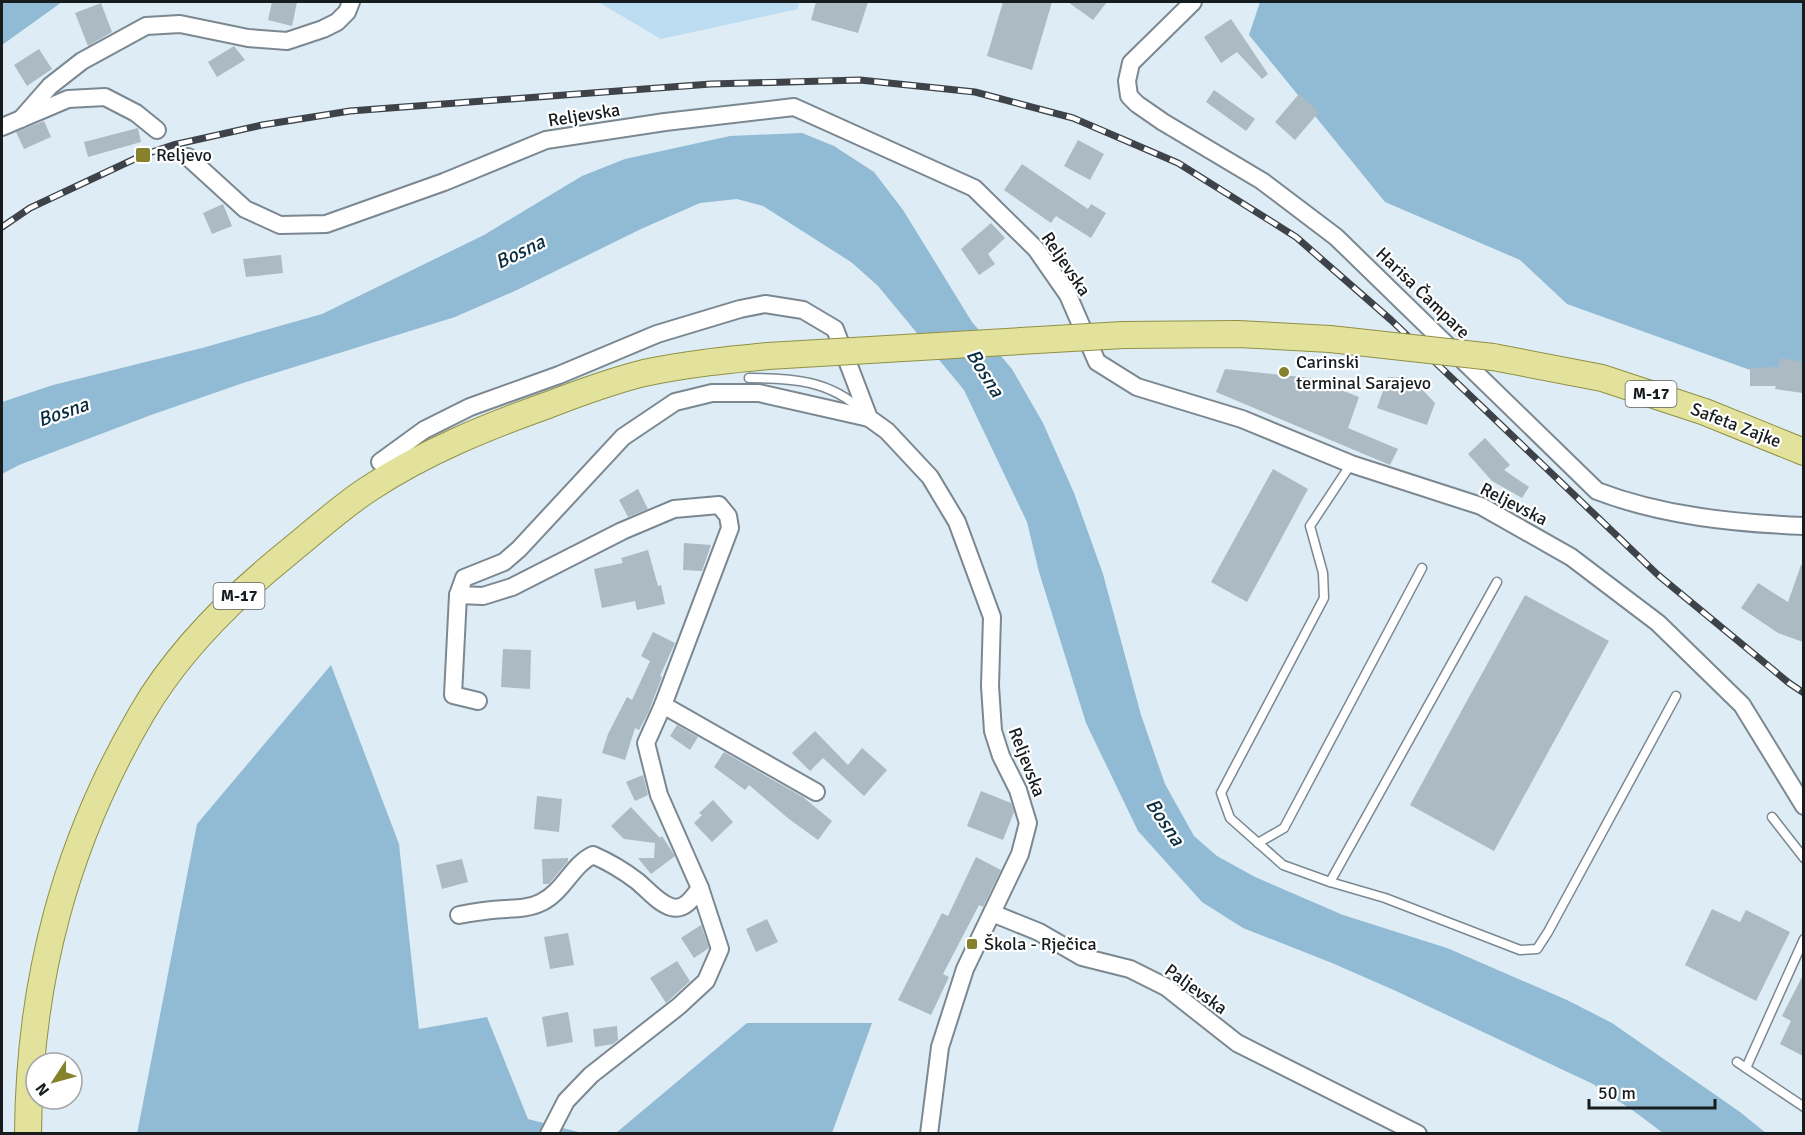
<svg xmlns="http://www.w3.org/2000/svg" width="1805" height="1135" font-family="Signika,sans-serif">
  <style>
    .green { fill: #bcddf1 }
    .forest { fill: #91bbd4 }
    .water { fill: #91bbd5 }
    .building { fill: #acbac3 }
    .lines { fill: none; stroke-linecap: round; stroke-linejoin: round }
    .service-casing { stroke: #7b8891; stroke-width: 11 }
    .minor-casing { stroke: #7b8891; stroke-width: 20 }
    .primary-casing { stroke: #909045; stroke-width: 28 }
    .service { stroke: #fff; stroke-width: 8 }
    .minor { stroke: #fff; stroke-width: 16 }
    .primary { stroke: #e3e29c; stroke-width: 26 }
    .rail-casing { stroke: #3d4348; stroke-width: 7 }
    .rail { stroke: #fff; stroke-width: 4.5; stroke-dasharray: 14; stroke-linecap: butt }
    .primary-bridge-casing { stroke: #909045; stroke-width: 28; stroke-linecap: butt }
    .primary-bridge { stroke: #e3e29c; stroke-width: 26 }
    .poi-dot { fill: #85822b; stroke: #fff; stroke-width: 2 }
    .labels { text-anchor: middle; dominant-baseline: central; stroke-width: 4.5; stroke-linejoin: round; paint-order: stroke }
    .shield { fill: #fff; stroke: #5d6062; stroke-width: 1.5 }
    .shield-label { font-size: 16px; font-weight: bold; fill: #171c1f }
    .street-label { font-size: 18px; fill: #171c1f; stroke: #fff }
    .poi-label { font-size: 18px; fill: #171c1f; stroke: #fff; text-anchor: start }
    .water-label { font-size: 20px; font-style: italic; fill: #082d40; stroke: #fff }
  </style>
  <rect width="100%" height="100%" fill="#ddecf5"/>
  <!-- green -->
  <polygon class="green" points="598,2 799,2 798,9 661,39"/>
  <!-- forest -->
  <g class="forest">
    <polygon points="2,2 62,2 2,45"/>
    <polygon points="1260,2 1803,2 1803,389 1567,304 1520,260 1385,202 1249,35"/>
    <polygon points="331,665 399,844 419,1029 487,1017 528,1119 582,1133 137,1134 197,824"/>
    <polygon points="747,1023 872,1023 832,1133 616,1133"/>
  </g>
  <!-- water -->
  <polygon class="water" points="802,133 834,146 874,172 903,210 972,322 1012,369 1043,423 1074,493 1103,574 1141,715 1165,784 1194,836 1217,856 1255,877 1343,915 1447,948 1567,1000 1612,1023 1740,1112 1766,1133 1663,1133 1635,1112 1593,1084 1396,991 1332,963 1243,928 1202,902 1138,831 1086,723 1039,572 1027,522 964,390 878,286 851,262 763,206 737,199 700,203 641,229 517,290 455,317 243,383 151,415 19,465 2,474 2,402 53,385 202,348 322,314 484,235 582,176 625,159 730,136"/>
  <!-- building -->
  <g class="building">
    <polygon points="272,2 297,2 292,26 268,20"/>
    <polygon points="816,2 868,2 858,33 811,20"/>
    <polygon points="1003,2 1052,2 1032,70 987,56"/>
    <polygon points="1068,2 1107,2 1093,20"/>
    <polygon points="101,3 112,32 88,46 75,13"/>
    <polygon points="1231,19 1268,74 1262,79 1237,52 1221,63 1204,37"/>
    <polygon points="234,46 245,60 217,77 208,62"/>
    <polygon points="39,49 52,69 27,86 14,65"/>
    <polygon points="1214,90 1255,119 1246,131 1206,102"/>
    <polygon points="1299,94 1319,112 1295,140 1275,122"/>
    <polygon points="44,121 51,137 24,149 16,132"/>
    <polygon points="138,128 141,142 88,157 84,142"/>
    <polygon points="1078,140 1104,154 1090,180 1064,166"/>
    <polygon points="1022,164 1088,209 1091,204 1106,213 1091,238 1056,216 1051,223 1004,190"/>
    <polygon points="223,204 232,226 212,234 203,213"/>
    <polygon points="991,223 1005,238 988,254 995,264 979,275 961,249"/>
    <polygon points="281,255 283,273 246,277 243,259"/>
    <polygon points="1780,358 1803,362 1803,393 1775,389 1776,386 1750,386 1750,368 1778,367"/>
    <polygon points="1225,369 1311,378 1359,397 1348,428 1398,449 1390,465 1216,392"/>
    <polygon points="1388,377 1411,378 1435,403 1427,425 1377,408"/>
    <polygon points="1485,438 1510,465 1504,470 1529,487 1522,498 1492,481 1468,454"/>
    <polygon points="1273,469 1308,489 1247,602 1211,582"/>
    <polygon points="638,489 648,509 628,517 619,500"/>
    <polygon points="684,543 711,545 702,571 683,570"/>
    <polygon points="648,550 658,586 661,585 665,604 637,610 635,601 602,608 594,569 623,563 621,558"/>
    <polygon points="1801,565 1803,565 1803,642 1778,633 1741,608 1758,583 1788,602"/>
    <polygon points="1525,595 1609,641 1494,851 1410,805"/>
    <polygon points="653,632 675,643 660,676 662,677 648,713 639,730 635,728 625,760 602,753 608,734 627,697 632,700 650,661 641,656"/>
    <polygon points="503,649 531,650 530,689 501,687"/>
    <polygon points="677,725 698,737 690,750 670,736"/>
    <polygon points="815,731 848,765 862,748 887,770 864,796 823,758 810,771 792,753"/>
    <polygon points="724,752 803,797 832,821 818,840 789,819 749,785 745,790 714,767"/>
    <polygon points="643,775 648,795 635,801 626,782"/>
    <polygon points="981,791 1011,803 1014,812 1003,840 967,826"/>
    <polygon points="537,796 562,799 559,832 534,829"/>
    <polygon points="713,800 733,822 712,842 694,823 702,815 699,813"/>
    <polygon points="631,807 660,838 662,836 675,856 651,874 638,858 654,858 655,843 624,839 611,826"/>
    <polygon points="976,857 1001,870 983,907 979,905 943,974 949,977 931,1015 898,1000 942,913 948,916"/>
    <polygon points="568,858 568,861 549,884 543,884 542,859"/>
    <polygon points="462,859 468,882 442,889 436,865"/>
    <polygon points="1712,909 1740,922 1746,910 1790,932 1756,1001 1685,965"/>
    <polygon points="767,919 778,942 756,952 746,929"/>
    <polygon points="701,925 709,948 694,958 681,938"/>
    <polygon points="568,933 574,965 550,969 544,937"/>
    <polygon points="677,961 690,981 666,1003 650,978"/>
    <polygon points="1803,975 1803,1056 1780,1044 1791,1021 1782,1016"/>
    <polygon points="568,1012 573,1042 547,1047 542,1017"/>
    <polygon points="617,1026 618,1040 613,1044 595,1047 593,1029"/>
  </g>
  <g class="lines">
    <defs>
      <g id="service">
        <path d="M 749,378 C 791,378 830,380 862,411"/>
        <polyline points="1351,464 1310,526 1323,573 1324,598 1221,793 1230,818 1283,865 1330,882 1385,898 1520,950 1537,949 1548,932 1676,696"/>
        <polyline points="1772,817 1804,858"/>
        <polyline points="1258,843 1284,828 1422,568"/>
        <polyline points="1330,882 1497,582"/>
        <polyline points="1737,1062 1804,1107"/>
        <polyline points="1746,1068 1804,939"/>
      </g>
      <g id="minor">
        <path d="M 1193,2 L 1131,63 L 1127,81 L 1129,96 L 1137,104 L 1163,122 L 1262,181 L 1336,237 L 1597,491 C 1663,516 1733,523 1804,526"/>
        <polyline points="21,119 50,86 82,61 146,26 180,24 248,38 287,41 323,29 337,22 347,12 351,2"/>
        <polyline points="2,127 68,99 105,97 136,113 157,130"/>
        <polyline points="188,157 245,209 280,225 326,224 444,182 546,140 665,122 794,107 974,188 1036,249 1068,295 1097,362 1137,387 1242,419 1351,464 1481,506 1571,557 1658,623 1742,705 1804,806"/>
        <polyline points="380,462 424,430 470,407 559,375 657,334 740,309 765,304 803,310 835,329 869,418 887,431 930,477 957,522 992,617 990,686 993,731 1001,756 1018,790 1028,823 1020,854 965,969 940,1047 929,1134"/>
        <polyline points="458,595 483,596 512,587 622,531 674,509 719,505 728,516 730,528 663,705 646,743 659,795 700,888 720,949 706,981 679,1006 591,1075 566,1101 549,1134"/>
        <polyline points="478,701 453,695 458,595 464,578 504,562 519,549 623,437 675,402 712,393 759,393 869,418"/>
        <polyline points="663,705 816,792"/>
        <polyline points="992,913 1039,932 1082,957 1130,969 1166,987 1237,1043 1418,1134"/>
        <path d="M 459,915 C 470,913 481,911 492,910 C 508,908 527,910 542,902 C 564,891 572,865 593,855 C 609,862 624,871 637,881 C 647,889 658,903 671,907 C 684,911 693,898 700,888"/>
      </g>
      <g id="primary">
        <polyline points="1123,335 1238,334 1330,339"/>
        <polyline points="1493,357 1602,378 1705,412 1804,452"/>
        <path d="M 28,1134 C 29,982 65,844 142,713 C 179,649 234,596 290,551 C 316,530 342,506 370,488 C 425,452 486,427 548,405 C 579,393 612,381 644,373 C 685,364 727,360 768,356"/>
      </g>
    </defs>
    <!-- service casing -->
    <use href="#service" class="service-casing"/>
    <!-- minor casing -->
    <use href="#minor" class="minor-casing"/>
    <!-- primary casing -->
    <use href="#primary" class="primary-casing"/>
    <!-- service -->
    <use href="#service" class="service"/>
    <!-- minor -->
    <use href="#minor" class="minor"/>
    <!-- primary -->
    <use href="#primary" class="primary"/>
    <defs>
      <polyline id="rail" points="2,227 30,208 143,155 173,145 262,125 350,111 711,84 860,80 975,92 1073,118 1178,163 1296,237 1391,320 1658,575 1789,683 1804,693"/>
    </defs>
    <!-- rail casing -->
    <use href="#rail" class="rail-casing"/>
    <!-- rail -->
    <use href="#rail" class="rail"/>
    <defs>
      <g id="primary-bridge">
        <polyline points="1330,339 1493,357"/>
        <polyline points="768,356 1123,335"/>
      </g>
    </defs>
    <!-- primary-bridge casing -->
    <use href="#primary-bridge" class="primary-bridge-casing"/>
    <!-- primary-bridge -->
    <use href="#primary-bridge" class="primary-bridge"/>
  </g>
  <!-- markers -->
  <g class="poi-dot">
    <rect x="135" y="147" width="16" height="16" rx="3"/>
    <circle cx="1284" cy="372" r="6"/>
    <rect x="966" y="938" width="12" height="12" rx="3"/>
  </g>
  <g class="labels">
    <!-- shield labels -->
    <g class="shield">
      <rect x="1625.5" y="381" width="51" height="26" rx="4.5"/>
      <rect x="213.5" y="583" width="51" height="26" rx="4.5"/>
    </g>
    <g class="shield-label">
      <text x="1651" y="394">M-17</text>
      <text x="239" y="596">M-17</text>
    </g>
    <!-- street labels -->
    <g class="street-label">
      <text transform="translate(584 115) rotate(-9)">Reljevska</text>
      <text transform="translate(1066 264) rotate(56)">Reljevska</text>
      <text transform="translate(1423 293) rotate(44)">Harisa Čampare</text>
      <text transform="translate(1736 425) rotate(21)">Safeta Zajke</text>
      <text transform="translate(1514 504) rotate(27)">Reljevska</text>
      <text transform="translate(1027 762) rotate(69)">Reljevska</text>
      <text transform="translate(1196 989) rotate(36)">Paljevska</text>
    </g>
    <!-- poi labels -->
    <g class="poi-label">
      <text x="156" y="155">Reljevo</text>
      <text x="1296" y="362">Carinski<tspan x="1296" dy="21">terminal Sarajevo</tspan></text>
      <text x="984" y="944">Škola - Rječica</text>
    </g>
    <!-- water labels -->
    <g class="water-label">
      <text transform="translate(520 252) rotate(-26)">Bosna</text>
      <text transform="translate(985 373) rotate(58)">Bosna</text>
      <text transform="translate(63 412) rotate(-19)">Bosna</text>
      <text transform="translate(1165 822) rotate(56)">Bosna</text>
    </g>
  </g>
  <!-- border -->
  <rect width="1805" height="1135" fill="none" stroke="#171c1f" stroke-width="6"/>
  <!-- north arrow -->
  <g transform="translate(54 1081) rotate(234)"><circle r="28" fill="#ffffff" stroke="#a2a4a5" stroke-width="1.5"/>
  <path d="M0-4.5L10 22L0 15L-10 22Z" fill="#85822b"/>
  <text y="-9" font-size="16" font-weight="bold" text-anchor="middle" fill="#171c1f">N</text>
  </g>
  <!-- scale -->
  <path d="M1589 1099v9h126v-9" fill="none" stroke="#171c1f" stroke-width="3"/>
  <text x="1598" y="1099" font-size="18" fill="#171c1f" stroke="#ffffff" stroke-width="4.5" paint-order="stroke">50 m</text>
</svg>
